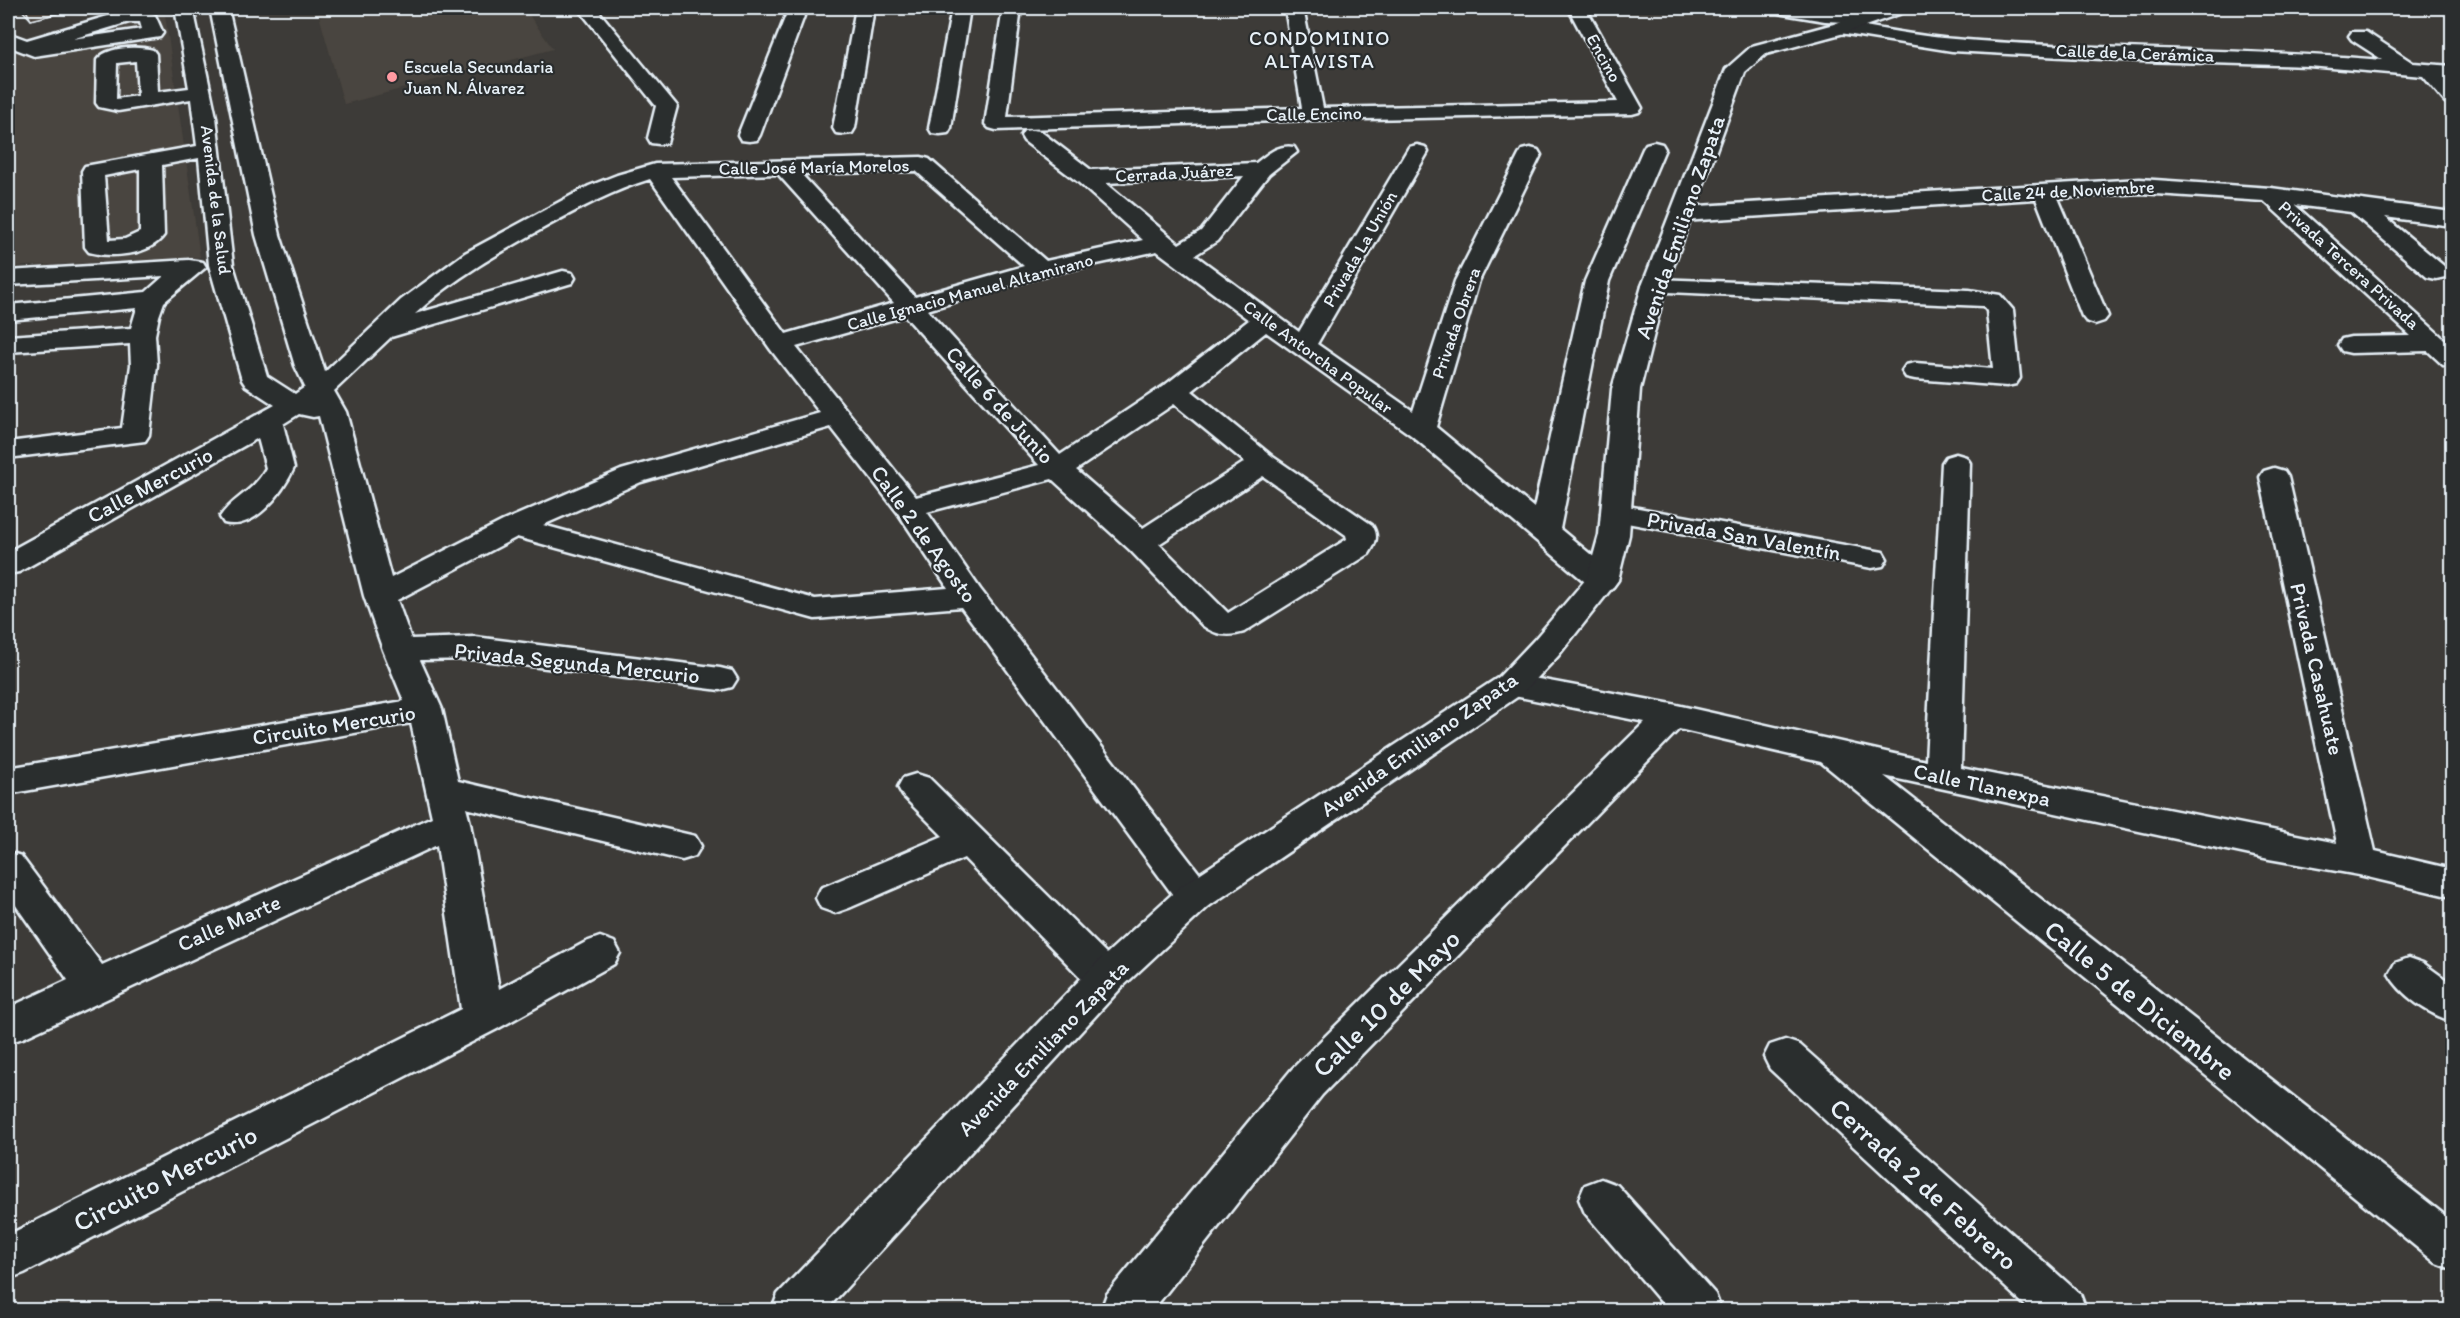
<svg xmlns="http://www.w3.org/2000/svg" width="2460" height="1318" font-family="Itim,sans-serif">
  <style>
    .built { fill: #4a453f }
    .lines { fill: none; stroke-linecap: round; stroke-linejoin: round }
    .minor-casing { stroke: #e8f1f8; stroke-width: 5 }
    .major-casing { stroke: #e8f1f8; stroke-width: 5 }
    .minor { fill: #2a2d2e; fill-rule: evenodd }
    .major { fill: #2a2d2e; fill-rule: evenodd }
    .wall { fill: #5a4f45; stroke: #e8f1f8; stroke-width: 1.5 }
    .shaded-wall { fill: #4a4038; stroke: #e8f1f8; stroke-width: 1.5 }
    .poi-dot { fill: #ff9aa2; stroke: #2a2d2e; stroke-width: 2 }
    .labels { text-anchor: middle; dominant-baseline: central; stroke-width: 4.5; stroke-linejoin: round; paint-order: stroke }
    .far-street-label { font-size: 18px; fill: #e8f1f8; stroke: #2a2d2e }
    .far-poi-label { font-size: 18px; fill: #e8f1f8; stroke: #2a2d2e; text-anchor: start }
    .far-neighbourhood-label { font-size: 20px; letter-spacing: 1.5px; fill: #e8f1f8; stroke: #2a2d2e }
    .street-label { font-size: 22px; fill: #e8f1f8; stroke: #2a2d2e }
    .near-street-label { font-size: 27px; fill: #e8f1f8; stroke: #2a2d2e }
  </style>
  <rect width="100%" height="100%" fill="#3d3b38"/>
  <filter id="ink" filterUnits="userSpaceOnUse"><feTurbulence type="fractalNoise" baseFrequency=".0167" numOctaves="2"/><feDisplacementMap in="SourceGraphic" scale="12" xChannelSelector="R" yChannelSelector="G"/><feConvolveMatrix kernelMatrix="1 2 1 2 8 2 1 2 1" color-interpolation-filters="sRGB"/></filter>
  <g filter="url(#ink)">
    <!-- built -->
    <g class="built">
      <polygon points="132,8 164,8 200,257 8,267 8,42"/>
      <polygon points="317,8 524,8 553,49 344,104"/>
    </g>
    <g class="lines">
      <defs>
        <g id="minor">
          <path d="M 175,8 L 193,8 L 216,117 L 233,265 L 267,376 L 295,394 L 305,387 L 295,366 L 256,235 L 210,8 L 228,8 L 280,235 L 325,372 L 401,300 L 465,253 L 589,186 L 617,175 L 655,164 L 921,157 L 929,159 L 1046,261 L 1143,240 L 1078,182 L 1024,141 L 1021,136 L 1024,131 L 1032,130 L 1040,131 L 1091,170 L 1256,163 C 1268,154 1278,144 1294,147 L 1297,152 L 1269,174 L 1217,241 L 1195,255 L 1299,332 L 1406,152 L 1409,147 L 1417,145 L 1425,147 L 1428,152 L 1317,344 L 1413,411 L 1455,281 L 1519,155 L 1522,150 L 1530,148 L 1538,150 L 1541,155 L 1479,281 L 1436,427 L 1534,508 L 1585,281 L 1643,149 L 1646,144 L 1654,142 L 1662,144 L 1665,149 L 1609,281 L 1560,529 L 1613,573 L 1618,580 L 1613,587 L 1602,590 L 1591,587 L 1411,435 L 1266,332 L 1192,391 L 1273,457 L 1372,525 C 1379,536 1376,543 1369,554 L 1244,632 C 1228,637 1215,635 1202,625 L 1130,550 L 1052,479 L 927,512 L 980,589 L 1209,886 L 1214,896 L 1209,906 L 1195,911 L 1181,906 L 961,607 L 815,619 L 517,537 L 397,600 L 411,639 L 475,637 L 720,668 L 732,671 L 737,679 L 732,687 L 720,690 L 475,659 L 420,660 L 442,709 L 458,781 L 695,836 L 701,846 L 695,856 L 682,860 L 466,808 L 470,823 L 499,989 L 586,942 L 600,937 L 614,942 L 620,953 L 614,964 L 497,1029 L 24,1273 L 8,1279 L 8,1235 L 461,1009 L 437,845 L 23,1038 L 8,1043 L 8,1008 L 68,980 L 8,894 L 8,852 L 21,856 L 102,965 L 432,817 L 411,723 L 8,794 L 8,768 L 404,701 L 383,650 L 364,596 L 319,416 L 313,417 L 299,414 L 283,424 L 294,468 C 283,492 255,531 224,523 L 220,517 C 234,496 253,493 266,468 L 258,438 L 19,572 L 8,574 L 8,552 L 275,405 L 246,386 L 242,380 L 209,265 L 199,158 L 162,165 L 164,235 C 149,256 111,258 89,252 L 85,247 L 82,171 L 85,166 L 197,146 L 191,99 L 118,111 L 99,107 L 96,103 L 97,60 C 107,46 138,46 153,50 L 156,54 L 158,92 L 189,88 ZM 136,61 L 138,96 L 116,99 L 117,63 ZM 140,169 L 140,232 L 125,239 L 109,240 L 104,176 ZM 916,171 L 1024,266 L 915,297 L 801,174 ZM 778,174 L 894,303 L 786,334 L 671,177 ZM 1244,176 L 1201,231 L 1179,244 L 1106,183 ZM 650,179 L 771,350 L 820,413 L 621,470 L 503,521 L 391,578 L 346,412 L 334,391 L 391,337 L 572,283 L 575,278 L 572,273 L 563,271 L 415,314 C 454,278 502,251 549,225 C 582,207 614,190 650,179 ZM 1157,251 L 1249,320 L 1165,385 L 1060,455 L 927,310 L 1046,275 ZM 905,316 L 1039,465 L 916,497 L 796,347 ZM 1174,404 L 1245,462 L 1143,528 L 1076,470 ZM 831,427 L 898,513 L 948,588 L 815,599 L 543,525 L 641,482 ZM 1263,476 L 1346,535 L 1347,539 L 1228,613 L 1159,544 Z"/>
          <polygon points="578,8 596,8 677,106 667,143 659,144 651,143 648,138 656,106"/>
          <polygon points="789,8 807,8 760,135 757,140 749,141 741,140 738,135"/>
          <polygon points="856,8 874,8 855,128 852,133 844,134 836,133 833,128"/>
          <polygon points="952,8 970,8 951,128 948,133 940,134 932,133 929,128"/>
          <polygon points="1003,8 1021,8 1007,117 1302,108 1285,8 1303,8 1323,108 1618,102 1568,8 1586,8 1642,108 1639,112 1632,114 1314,120 996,130 989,128 985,124"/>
          <polygon points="1774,8 1814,8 1867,11 1874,13 1876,17 1874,21 1867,23 1825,21 1783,14 1776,12"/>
          <path d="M 128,10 L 141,10 L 155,15 L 163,33 L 160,37 L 34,56 L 8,46 L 8,33 L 27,40 ZM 129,22 L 140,22 L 142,29 L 72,39 Z"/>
          <path d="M 1841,22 C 1878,28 1916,36 1954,39 C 2097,51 2240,48 2383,60 L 2352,40 L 2349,36 L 2352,32 L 2366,32 L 2413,63 L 2452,66 L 2452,78 L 2446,77 L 2452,85 L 2452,104 L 2445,102 L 2423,76 L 2309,66 L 2140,61 L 1952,51 L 1834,32 L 1831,28 L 1834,24 Z"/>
          <polygon points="2140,179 2271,188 2452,212 2452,226 2385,217 2445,267 2448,272 2445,277 2436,279 2427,277 2351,212 2295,205 2452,346 2452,367 2443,365 2428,351 2351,353 2342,351 2338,345 2342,339 2351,337 2411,336 2264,201 2140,193 2058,198 2108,316 2104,321 2095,324 2086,321 2082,316 2036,199 1683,221 1675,219 1671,214 1675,209 1683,207"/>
          <polygon points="189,260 203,262 206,267 164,302 159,316 155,335 157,365 149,435 145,441 8,458 8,442 122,428 131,365 130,344 8,352 8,336 131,328 137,308 8,320 8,305 146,292 164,276 8,285 8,271"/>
          <polygon points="1654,279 1969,290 2000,295 2013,310 2020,378 2016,384 2007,386 1915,379 1906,377 1902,371 1906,365 1915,363 1993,369 1987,311 1983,306 1645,291 1642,286 1645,281"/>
          <polygon points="1956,454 1966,457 1970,463 1961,768 2337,843 2260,477 2264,471 2274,468 2284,471 2288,477 2375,851 2452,869 2452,897 2359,875 2269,859 1884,776 2452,1221 2452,1269 2436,1263 1821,762 1679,729 1322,1095 1153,1310 1101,1310 1107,1294 1292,1069 1645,722 1499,693 1494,685 1499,677 1511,674 1672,704 1926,761 1942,463 1946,457"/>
          <polygon points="1616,504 1872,550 1883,552 1887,559 1883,566 1872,568 1605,519 1601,513 1605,507"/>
          <polygon points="916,774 929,778 1120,967 1126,978 1120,989 1106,994 1092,989 964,858 849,908 835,913 821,908 816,898 821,888 943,836 903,796 898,787 903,778"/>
          <path d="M 2409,958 L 2423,963 L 2452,984 L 2452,1021 C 2430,1015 2400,995 2389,974 L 2395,963 Z"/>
          <polygon points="1785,1040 1800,1045 2080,1294 2086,1310 2030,1310 1770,1069 1764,1057 1770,1045"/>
          <polygon points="1601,1179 1617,1185 1715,1294 1721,1310 1668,1310 1585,1213 1579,1199 1585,1185"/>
        </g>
        <polygon id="major" points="1879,8 1907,8 1905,12 1848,32 1766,54 1745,72 1666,286 1640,389 1629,535 1618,580 1558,656 1523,693 1209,906 1120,989 826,1310 772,1310 778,1294 1092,967 1181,886 1499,677 1534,640 1587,578 1599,535 1612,389 1642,286 1726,69 1752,46 1834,24"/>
      </defs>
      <!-- minor casing -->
      <use href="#minor" class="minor-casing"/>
      <!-- major casing -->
      <use href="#major" class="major-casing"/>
      <!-- minor -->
      <use href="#minor" class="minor"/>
      <!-- major -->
      <use href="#major" class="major"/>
    </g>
    <!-- wall -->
    <polygon class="wall" points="11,8 80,8 31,20 21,9 15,11"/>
    <!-- shaded-wall -->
    <g class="shaded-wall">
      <polygon points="14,8 20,8 21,9 15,11"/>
      <polygon points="25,8 80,8 31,20"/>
    </g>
  </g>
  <!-- markers -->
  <circle class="poi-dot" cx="392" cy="77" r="6"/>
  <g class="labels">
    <!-- far-street labels -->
    <g class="far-street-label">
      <text transform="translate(2135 53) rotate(2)">Calle de la Cerámica</text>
      <text transform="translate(1604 58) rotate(61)">Encino</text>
      <text transform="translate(1314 114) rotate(-1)">Calle Encino</text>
      <text transform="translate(814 167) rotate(-1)">Calle José María Morelos</text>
      <text transform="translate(1174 173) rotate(-3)">Cerrada Juárez</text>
      <text transform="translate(2068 191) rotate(-3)">Calle 24 de Noviembre</text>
      <text transform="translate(216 200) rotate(83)">Avenida de la Salud</text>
      <text transform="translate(1360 249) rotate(-60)">Privada La Unión</text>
      <text transform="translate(2349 265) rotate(42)">Privada Tercera Privada</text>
      <text transform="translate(970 292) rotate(-15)">Calle Ignacio Manuel Altamirano</text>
      <text transform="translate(1456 323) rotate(-71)">Privada Obrera</text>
      <text transform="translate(1318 357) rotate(36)">Calle Antorcha Popular</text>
    </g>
    <!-- far-poi labels -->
    <g class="far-poi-label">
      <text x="404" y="67">Escuela Secundaria<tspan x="404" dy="21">Juan N. Álvarez</tspan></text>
    </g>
    <!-- far-neighbourhood labels -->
    <g class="far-neighbourhood-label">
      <text x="1320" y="38">CONDOMINIO<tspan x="1320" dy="23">ALTAVISTA</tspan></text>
    </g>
    <!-- street labels -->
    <g class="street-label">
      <text transform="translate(1680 227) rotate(-71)">Avenida Emiliano Zapata</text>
      <text transform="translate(1000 405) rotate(48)">Calle 6 de Junio</text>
      <text transform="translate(150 485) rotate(-28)">Calle Mercurio</text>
      <text transform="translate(924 534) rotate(54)">Calle 2 de Agosto</text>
      <text transform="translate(1744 536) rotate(10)">Privada San Valentín</text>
      <text transform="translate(577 663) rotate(6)">Privada Segunda Mercurio</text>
      <text transform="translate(2317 669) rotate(77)">Privada Casahuate</text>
      <text transform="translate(334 725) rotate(-9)">Circuito Mercurio</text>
      <text transform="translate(1419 744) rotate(-35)">Avenida Emiliano Zapata</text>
      <text transform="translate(1982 785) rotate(12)">Calle Tlanexpa</text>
      <text transform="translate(229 923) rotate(-24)">Calle Marte</text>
      <text transform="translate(1043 1048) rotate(-46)">Avenida Emiliano Zapata</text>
    </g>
    <!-- near-street labels -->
    <g class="near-street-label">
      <text transform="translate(2140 1000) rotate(39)">Calle 5 de Diciembre</text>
      <text transform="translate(1386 1003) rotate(-45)">Calle 10 de Mayo</text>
      <text transform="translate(165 1178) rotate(-27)">Circuito Mercurio</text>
      <text transform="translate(1924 1184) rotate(42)">Cerrada 2 de Febrero</text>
    </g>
  </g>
  <!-- margin -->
  <rect width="2460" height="1318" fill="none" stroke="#2a2d2e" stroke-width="30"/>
  <rect x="15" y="15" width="2430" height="1288" fill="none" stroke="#e8f1f8" stroke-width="2" filter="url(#ink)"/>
</svg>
